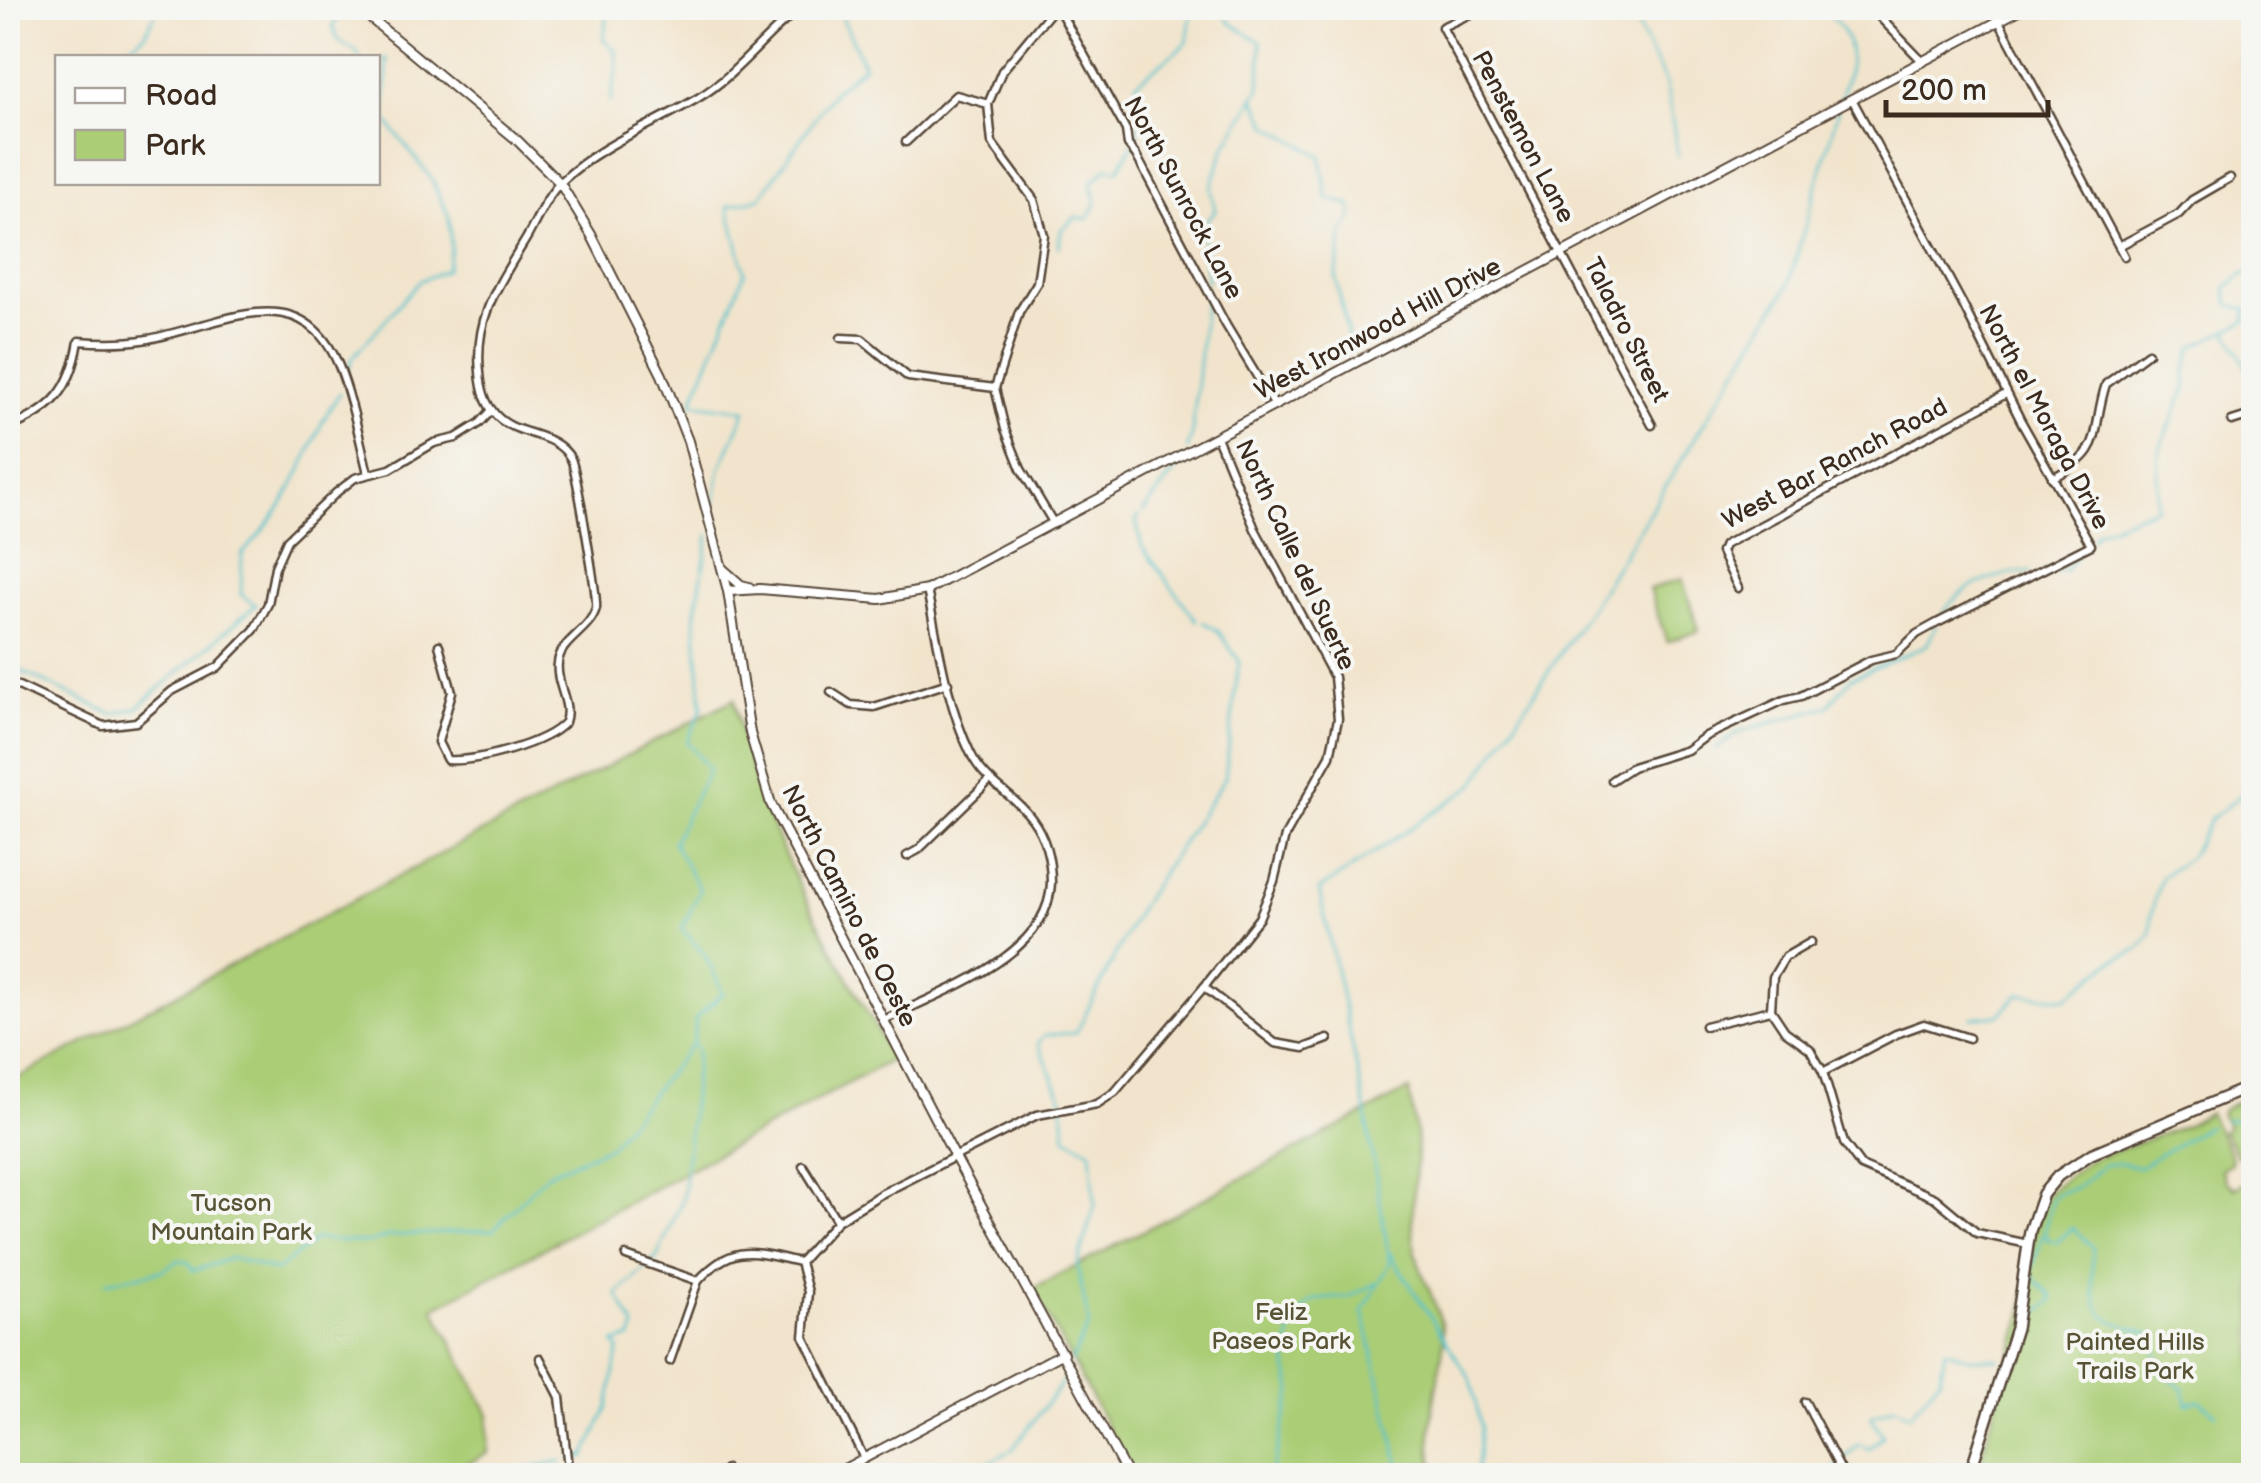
<svg xmlns="http://www.w3.org/2000/svg" width="2261" height="1483" font-family="'Balsamiq Sans',sans-serif">
  <style>
    .green { fill: #aacd76; stroke: #727c4a; stroke-width: 2.5 }
    .lines { fill: none; stroke-linecap: round; stroke-linejoin: round }
    .stream { stroke: #54c2cc; stroke-width: 2.5 }
    .minor-casing { stroke: #564638; stroke-width: 11 }
    .tertiary-casing { stroke: #564638; stroke-width: 12 }
    .secondary-casing { stroke: #564638; stroke-width: 14 }
    .minor { stroke: #fff; stroke-width: 6 }
    .tertiary { stroke: #fff; stroke-width: 8 }
    .secondary { stroke: #fff; stroke-width: 9 }
    .labels { text-anchor: middle; dominant-baseline: central; stroke-width: 8; stroke-linejoin: round; paint-order: stroke }
    .street-label { font-size: 25px; fill: #3b2a1e; stroke: #f6f6f2 }
    .park-label { font-size: 25px; fill: #575334; stroke: #f6f6f2 }
  </style>
  <rect width="100%" height="100%" fill="#f6f6f2"/>
  <filter id="ink" filterUnits="userSpaceOnUse"><feTurbulence type="fractalNoise" baseFrequency=".01" numOctaves="2"/><feDisplacementMap in="SourceGraphic" scale="20" xChannelSelector="R" yChannelSelector="G"/><feConvolveMatrix kernelMatrix="1 2 1 2 8 2 1 2 1" color-interpolation-filters="sRGB"/></filter>
  <filter id="wash" filterUnits="userSpaceOnUse"><feTurbulence type="fractalNoise" baseFrequency=".0048" numOctaves="4" result="noise"/><feDisplacementMap in="SourceGraphic" scale="40" xChannelSelector="R" yChannelSelector="G"/><feGaussianBlur stdDeviation="2.25" result="paint"/><feColorMatrix in="noise" values="0 0 0 0 0 0 0 0 0 0 0 0 0 0 0 0 0 1.4 0 .05"/><feComposite in="paint" operator="in"/></filter>
  <g filter="url(#wash)">
    <rect width="100%" height="100%" fill="#f2e4cc"/>
    <!-- green -->
    <g class="green">
      <polygon points="1682,579 1699,631 1667,642 1649,589"/>
      <path d="M 734,699 C 758,830 830,943 893,1059 L 434,1308 L 489,1414 L 488,1453 L 446,1475 L 8,1475 L 8,1083 Z"/>
      <path d="M 1409,1090 C 1411,1110 1418,1131 1417,1151 C 1416,1183 1410,1211 1414,1243 C 1418,1278 1446,1311 1443,1346 C 1439,1386 1421,1437 1437,1475 L 1133,1475 L 1033,1289 Z"/>
      <polygon points="2253,1093 2253,1152 2239,1157 2223,1132 2228,1126 2221,1114 2224,1109"/>
      <polygon points="2209,1113 2232,1157 2231,1163 2221,1169 2226,1182 2235,1188 2253,1178 2253,1475 2003,1475 2007,1466 2001,1462 1985,1475 1979,1463 2023,1314 2032,1240 2043,1201 2053,1188 2090,1160 2184,1126"/>
    </g>
    <g class="lines">
      <!-- stream -->
      <g class="stream">
        <polyline points="609,8 603,40 616,51 617,68 610,102"/>
        <polyline points="1629,8 1666,84 1678,156"/>
        <path d="M 1824,8 C 1858,43 1853,58 1840,102"/>
        <polyline points="353,11 340,16 333,25 337,40 356,51 360,58"/>
        <polyline points="115,58 145,34 158,8"/>
        <polyline points="2240,65 2254,31"/>
        <polyline points="1255,99 1268,125 1321,156 1327,198 1350,205 1353,215 1343,233 1336,278 1351,351"/>
        <path d="M 1059,247 L 1061,230 L 1076,217 L 1088,219 L 1097,202 L 1091,183 L 1107,168 L 1118,170 C 1135,142 1152,114 1136,83 L 1187,43 L 1191,16 L 1206,8"/>
        <polyline points="1207,282 1203,230 1204,223 1215,211 1211,188 1224,149 1260,88 1261,42 1230,23 1221,8"/>
        <polyline points="2227,330 2254,382"/>
        <polyline points="349,368 353,357 419,281 446,270 451,249 449,217 431,178 385,119 387,59 378,62"/>
        <polyline points="1187,450 1192,435 1206,290"/>
        <polyline points="1143,512 1185,458"/>
        <polyline points="1139,516 1136,521 1142,547 1197,621"/>
        <polyline points="712,517 720,469 746,410 692,403 745,272 728,206 760,198 833,92 864,66 838,8"/>
        <polyline points="2092,538 2096,532 2157,507 2159,451 2187,386 2185,374 2193,347 2246,321 2247,309 2229,305 2226,288 2244,274 2254,274"/>
        <polyline points="2043,571 2065,571 2077,555"/>
        <path d="M 1940,619 C 1955,587 1996,573 2030,572"/>
        <path d="M 19,670 L 112,714 L 137,708 L 256,605 L 241,595 L 242,554 C 267,529 286,502 301,470 C 315,441 320,420 340,393"/>
        <polyline points="1715,750 1739,732 1828,706 1851,678 1927,645 1936,626"/>
        <polyline points="1972,1018 1999,1015 2019,994 2066,998 2111,962 2139,949 2151,933 2151,914 2161,877 2190,857 2210,819 2254,785"/>
        <polyline points="2225,1120 2254,1118"/>
        <path d="M 2208,1126 L 2140,1167 L 2122,1163 L 2104,1165 L 2077,1188 L 2059,1193 L 2052,1199 L 2044,1232 L 2049,1240 L 2057,1242 L 2073,1228 L 2093,1248 C 2092,1266 2090,1305 2106,1317 C 2117,1326 2138,1329 2151,1334 L 2161,1373 L 2184,1388 L 2187,1404 L 2199,1400 L 2216,1414"/>
        <polyline points="1389,1252 1471,1380 1481,1429 1476,1476"/>
        <polyline points="106,1282 161,1271 179,1260 189,1263 193,1271 232,1258 276,1271 316,1239 368,1243 390,1236 493,1230 547,1174 610,1146 691,1045"/>
        <path d="M 2015,1355 L 2033,1336 L 2037,1313 L 2053,1300 C 2051,1289 2035,1286 2031,1272 L 2043,1235"/>
        <polyline points="1071,1362 1089,1324 1077,1265 1095,1205 1091,1151 1066,1137 1061,1095 1038,1043 1045,1035 1076,1033 1139,908 1225,778 1239,661 1218,631 1203,622"/>
        <polyline points="571,1459 585,1456 608,1406 619,1348 614,1343 631,1338 635,1327 617,1294 657,1257 683,1198 697,1051 693,1043 696,1018 723,993 705,955 682,929 700,890 673,842 709,769 687,742 702,708 695,617 709,535"/>
        <polyline points="513,1476 528,1468 562,1461"/>
        <polyline points="963,1476 1012,1450 1062,1383 1068,1369"/>
        <polyline points="1263,1476 1272,1471 1292,1391 1287,1366 1292,1320 1314,1300 1348,1297 1376,1284"/>
        <polyline points="1402,1476 1363,1311 1390,1264 1364,1102 1319,890 1474,785 1602,590 1788,286 1838,110"/>
        <polyline points="1827,1476 1859,1444 1869,1449 1883,1436 1871,1416 1895,1406 1910,1415 1940,1378 1945,1350 1969,1358 1998,1359"/>
      </g>
    </g>
  </g>
  <g filter="url(#ink)">
    <g class="lines">
      <defs>
        <g id="minor">
          <polyline points="1058,8 1126,130 1128,145 1136,155 1226,325 1275,406"/>
          <polyline points="1483,8 1442,27 1652,425"/>
          <polyline points="1871,8 1922,61"/>
          <polyline points="1992,8 2124,256"/>
          <polyline points="988,104 992,143 1034,200 1044,235 1037,283 1019,312 995,388 1005,429 1021,469 1054,524"/>
          <polyline points="906,142 956,95 988,104 1002,71 1054,8"/>
          <polyline points="2119,246 2179,214 2192,200 2230,178"/>
          <polyline points="841,338 862,339 908,377 995,388"/>
          <polyline points="2232,421 2254,414"/>
          <path d="M 8,428 C 53,410 71,390 79,341 C 102,343 125,343 148,339 C 223,325 307,270 343,377 C 354,408 360,442 368,473"/>
          <path d="M 2052,478 C 2107,450 2090,434 2106,384 L 2148,353"/>
          <polyline points="1738,588 1721,552 1724,545 2006,394"/>
          <path d="M 439,645 L 452,692 L 438,742 L 447,760 C 476,762 546,744 565,722 C 572,703 555,684 558,663 C 560,640 590,631 596,608 C 598,599 576,469 571,459 C 555,430 514,437 495,414 C 484,402 481,387 480,372 C 474,317 499,284 526,239 C 537,220 546,196 562,181 C 601,144 653,125 698,98 C 738,74 764,36 800,8"/>
          <polyline points="2253,655 2254,654"/>
          <polyline points="8,681 103,726 136,722 172,691 218,667 254,630 268,604 275,567 287,540 337,492 355,478 390,469 434,443 456,438 480,423 492,410"/>
          <polyline points="831,692 851,705 874,707 948,683"/>
          <polyline points="1612,780 1632,767 1687,750 1706,736 1784,700 1801,696 1871,660 1896,654 1917,634 1937,623 2091,545 2021,421 1962,303 1852,99"/>
          <polyline points="907,856 918,850 989,781"/>
          <polyline points="1811,942 1785,957 1773,977 1771,1010 1785,1031 1810,1049 1823,1072 1844,1143 1861,1166 1935,1198 1977,1233 2028,1244"/>
          <polyline points="1204,987 1275,1043 1304,1048 1328,1039"/>
          <path d="M 884,1020 C 942,991 1049,957 1051,883 C 1051,860 1046,838 1032,819 C 1014,794 985,784 970,752 C 947,705 938,642 927,590"/>
          <polyline points="1705,1026 1771,1010"/>
          <polyline points="1823,1072 1896,1034 1924,1024 1969,1038"/>
          <polyline points="803,1166 837,1221"/>
          <path d="M 626,1256 L 698,1281 C 733,1242 754,1252 800,1262"/>
          <polyline points="540,1358 560,1397 569,1476"/>
          <polyline points="670,1361 698,1281"/>
          <polyline points="1805,1402 1844,1476"/>
          <polyline points="864,1458 804,1337 808,1292 800,1262 837,1221 881,1194 1037,1115 1097,1104 1115,1092 1204,987 1259,918 1274,881 1285,836 1330,756 1338,719 1334,677 1255,529 1217,437"/>
          <polyline points="726,1469 729,1476"/>
        </g>
        <g id="tertiary">
          <polyline points="358,8 517,140 560,183 592,236 662,375 688,441 728,591 750,733 771,804 955,1157 1128,1476"/>
          <polyline points="724,570 741,585 749,587"/>
          <polyline points="728,591 760,589 880,599 927,590 2023,8"/>
          <polyline points="831,1476 1063,1353"/>
        </g>
        <polyline id="secondary" points="1969,1476 2016,1328 2030,1231 2043,1194 2058,1176 2091,1154 2254,1085"/>
      </defs>
      <!-- minor casing -->
      <use href="#minor" class="minor-casing"/>
      <!-- tertiary casing -->
      <use href="#tertiary" class="tertiary-casing"/>
      <!-- secondary casing -->
      <use href="#secondary" class="secondary-casing"/>
      <!-- minor -->
      <use href="#minor" class="minor"/>
      <!-- tertiary -->
      <use href="#tertiary" class="tertiary"/>
      <!-- secondary -->
      <use href="#secondary" class="secondary"/>
    </g>
  </g>
  <g class="labels">
    <!-- street labels -->
    <g class="street-label">
      <text transform="translate(1523 137) rotate(62)">Penstemon Lane</text>
      <text transform="translate(1183 198) rotate(62)">North Sunrock Lane</text>
      <text transform="translate(1378 329) rotate(-28)">West Ironwood Hill Drive</text>
      <text transform="translate(1626 330) rotate(63)">Taladro Street</text>
      <text transform="translate(2044 417) rotate(62)">North el Moraga Drive</text>
      <text transform="translate(1835 464) rotate(-28)">West Bar Ranch Road</text>
      <text transform="translate(1295 555) rotate(65)">North Calle del Suerte</text>
      <text transform="translate(849 906) rotate(63)">North Camino de Oeste</text>
    </g>
    <!-- park labels -->
    <g class="park-label">
      <text x="231" y="1203">Tucson<tspan x="231" dy="29">Mountain Park</tspan></text>
      <text x="1281" y="1312">Feliz<tspan x="1281" dy="29">Paseos Park</tspan></text>
      <text x="2135" y="1342">Painted Hills<tspan x="2135" dy="29">Trails Park</tspan></text>
    </g>
  </g>
  <!-- margin -->
  <rect width="2261" height="1483" fill="none" stroke="#f6f6f2" stroke-width="40"/>
  <!-- legend -->
  <rect x="55" y="55" width="325" height="130" fill="#f6f6f2" stroke="#aba49d" stroke-width="2.5"/>
  <rect x="75" y="88" width="50" height="15" fill="#ffffff" stroke="#aba49d" stroke-width="2.5"/>
  <text x="145" y="105" font-size="30" fill="#3b2a1e">Road</text>
  <rect x="75" y="130" width="50" height="30" fill="#aacd76" stroke="#aba49d" stroke-width="2.5"/>
  <text x="145" y="155" font-size="30" fill="#3b2a1e">Park</text>
  <!-- scale -->
  <path d="M1886 100v15h162v-15" fill="none" stroke="#3b2a1e" stroke-width="5"/>
  <text x="1901" y="100" font-size="30" fill="#3b2a1e" stroke="#f6f6f2" stroke-width="8" paint-order="stroke">200 m</text>
</svg>
